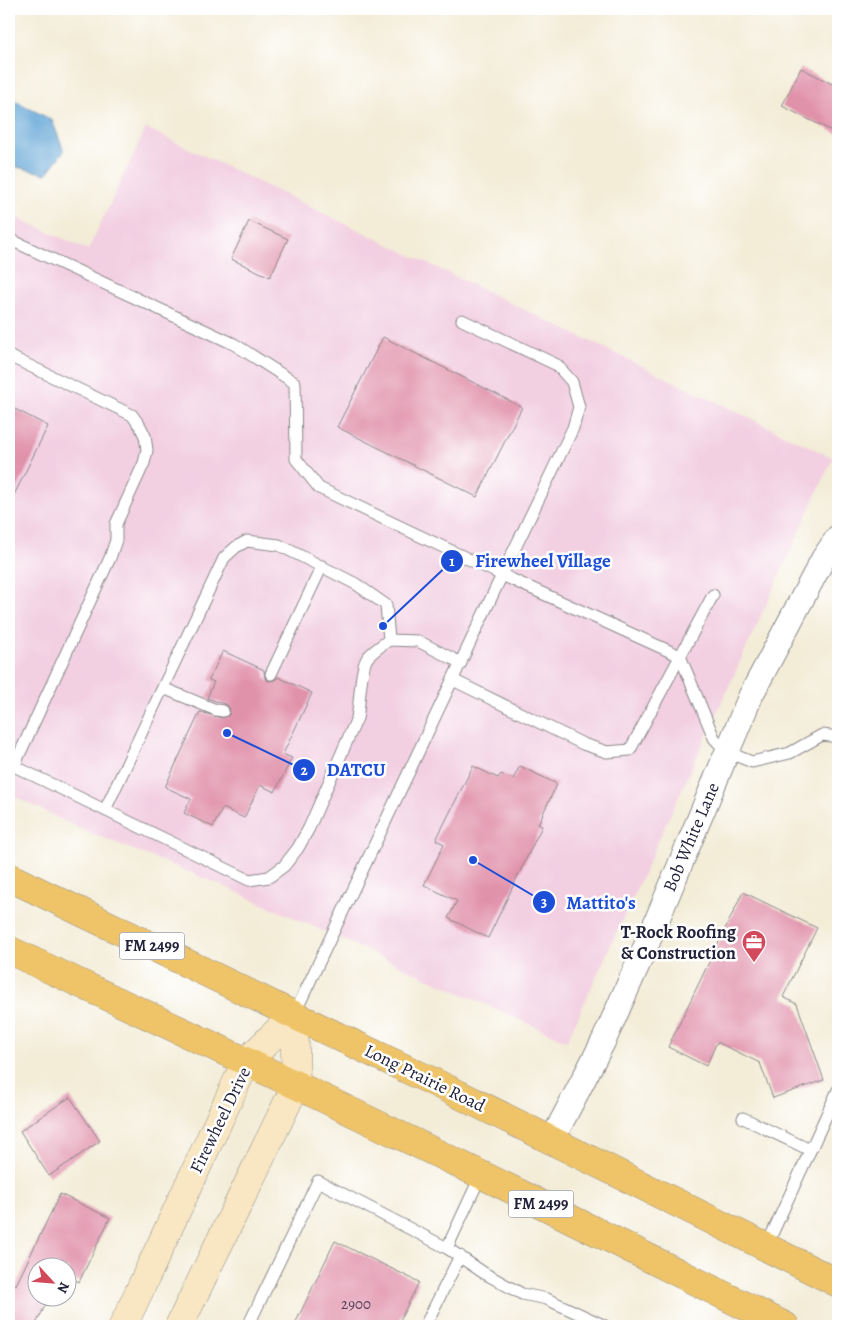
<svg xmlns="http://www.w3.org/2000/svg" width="847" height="1335" font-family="Alegreya,serif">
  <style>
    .built { fill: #f2cfe1 }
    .water { fill: #60a4d5; stroke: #416388 }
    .building { fill: #e192ab }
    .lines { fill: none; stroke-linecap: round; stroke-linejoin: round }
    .lane-casing { stroke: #8a8789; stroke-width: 13 }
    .street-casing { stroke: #8a8789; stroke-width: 26 }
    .secondary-casing { stroke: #8a8789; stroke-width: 29 }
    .primary-casing { stroke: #8a8789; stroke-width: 29 }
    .lane { stroke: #fff; stroke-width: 11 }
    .street { stroke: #fff; stroke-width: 24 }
    .secondary { stroke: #f9e7c3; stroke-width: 28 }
    .primary { stroke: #efc469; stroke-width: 28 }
    .labels { text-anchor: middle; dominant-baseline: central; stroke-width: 5; stroke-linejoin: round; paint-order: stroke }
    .number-label { font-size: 15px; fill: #523e57 }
    .shield { fill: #fff; stroke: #646476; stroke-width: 1 }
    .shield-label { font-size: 16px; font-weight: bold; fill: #22223b }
    .street-label { font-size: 18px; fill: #22223b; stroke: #fff }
    .poi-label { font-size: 18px; font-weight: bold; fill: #22223b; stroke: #fff; text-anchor: end }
    .leader { fill: none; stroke: #1d4ed8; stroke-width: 2 }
    .callout-dot { fill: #1d4ed8; stroke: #fff; stroke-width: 2 }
    .mark-label { font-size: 15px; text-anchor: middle; font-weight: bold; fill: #fff }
    .callout-label { font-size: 19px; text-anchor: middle; font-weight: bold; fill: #1d4ed8; stroke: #fff; stroke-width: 5; stroke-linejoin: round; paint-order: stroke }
  </style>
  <rect width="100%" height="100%" fill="#fff"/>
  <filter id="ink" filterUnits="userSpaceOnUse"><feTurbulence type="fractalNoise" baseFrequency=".02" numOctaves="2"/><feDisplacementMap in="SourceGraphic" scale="10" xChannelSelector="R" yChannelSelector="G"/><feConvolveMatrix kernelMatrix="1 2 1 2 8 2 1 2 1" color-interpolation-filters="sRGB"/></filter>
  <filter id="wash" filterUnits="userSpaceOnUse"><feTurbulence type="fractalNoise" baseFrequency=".0096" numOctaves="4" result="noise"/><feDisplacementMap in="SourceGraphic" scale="20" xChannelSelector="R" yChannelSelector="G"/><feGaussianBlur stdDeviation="1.12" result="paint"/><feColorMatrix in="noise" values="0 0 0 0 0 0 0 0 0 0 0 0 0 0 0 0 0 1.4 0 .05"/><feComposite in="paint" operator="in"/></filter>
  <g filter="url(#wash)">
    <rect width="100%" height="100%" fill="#f3ecd7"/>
    <!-- built -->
    <polygon class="built" points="146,128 833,458 567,1041 221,885 79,828 9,794 9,214 88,250"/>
    <!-- water -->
    <polygon class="water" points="9,98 14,100 52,120 64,151 46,174 13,166 9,164"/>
    <g id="blocks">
      <!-- building -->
      <g class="building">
        <polygon points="801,68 838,87 838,134 782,106"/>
        <polygon points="249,221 288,239 270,277 231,259"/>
        <polygon points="383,337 522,407 477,497 337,427"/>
        <polygon points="9,406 48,426 9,505"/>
        <polygon points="223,651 264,670 265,678 268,681 275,680 278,677 312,693 283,754 292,758 275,792 260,785 244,818 223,808 213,827 184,813 191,799 165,787 200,712 222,718 229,715 230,709 227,705 207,698 214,682 209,680"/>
        <polygon points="473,766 498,778 501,774 513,779 520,766 557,784 538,824 542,826 488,938 448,918 457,901 424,885 444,844 436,840"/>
        <polygon points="743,892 817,928 783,997 797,1004 824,1080 773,1098 760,1063 717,1042 706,1066 668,1047"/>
        <polygon points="70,1097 100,1141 49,1176 20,1131"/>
        <polygon points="60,1194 110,1218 79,1282 68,1276 68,1268 38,1268 38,1298 49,1298 35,1326 9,1326 9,1281 16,1285"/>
        <polygon points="335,1241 419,1282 397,1326 294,1326"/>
      </g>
    </g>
  </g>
  <g filter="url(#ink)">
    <use href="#blocks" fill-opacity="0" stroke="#8a8789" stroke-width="1"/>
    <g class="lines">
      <defs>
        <g id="lane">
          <polyline points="9,239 234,344 295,383 296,459 319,488 502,575 573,428 579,407 572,382 557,365 462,320"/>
          <polyline points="9,356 132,415 140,426 145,436 147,450 144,463 116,524 116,540 110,558 14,766 9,764"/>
          <polyline points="271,674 322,566"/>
          <polyline points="453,680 583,744 607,752 630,750 713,595"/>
          <polyline points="163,688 216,710 223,711"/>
          <path d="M 14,766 L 249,880 L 269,877 L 284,866 L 298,848 L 309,828 L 357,718 C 360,705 360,666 368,657 C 373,651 382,645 389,640 L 418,641 L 461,663"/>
          <polyline points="105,810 224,558 236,547 247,541 279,545 356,584 386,605 389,640"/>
          <polyline points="294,1015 502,575 680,656 714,738 727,752 752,762 790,753 822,735 838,737"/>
          <polyline points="743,1118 810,1150"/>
          <polyline points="481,1175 447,1248 484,1273 522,1294 547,1299 605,1326"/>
          <polyline points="766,1247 838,1090"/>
          <polyline points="248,1326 318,1181 447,1248"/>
          <polyline points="425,1326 460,1256"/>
        </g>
        <polyline id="street" points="552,1140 604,1040 649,939 751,695 823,559 838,537"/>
        <g id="secondary">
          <polyline points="123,1326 246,1062 294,1015"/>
          <polyline points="179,1326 296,1085 294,1015"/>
        </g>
        <g id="primary">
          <polyline points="9,877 331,1033 444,1087 838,1283"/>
          <polyline points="9,950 296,1085 521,1194 785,1326"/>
        </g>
      </defs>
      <!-- lane casing -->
      <use href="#lane" class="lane-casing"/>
      <!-- street casing -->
      <use href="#street" class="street-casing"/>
      <!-- secondary casing -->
      <use href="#secondary" class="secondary-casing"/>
      <!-- primary casing -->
      <use href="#primary" class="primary-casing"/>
      <!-- lane -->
      <use href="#lane" class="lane"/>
      <!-- street -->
      <use href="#street" class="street"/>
      <!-- secondary -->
      <use href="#secondary" class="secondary"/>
      <!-- primary -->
      <use href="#primary" class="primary"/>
    </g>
  </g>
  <!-- icons -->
  <defs>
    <symbol id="office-pin" viewBox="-11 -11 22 30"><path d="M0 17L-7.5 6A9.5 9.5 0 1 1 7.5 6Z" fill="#d1495b" stroke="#fff"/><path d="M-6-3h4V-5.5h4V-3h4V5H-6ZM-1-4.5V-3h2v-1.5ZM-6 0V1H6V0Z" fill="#fff"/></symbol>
  </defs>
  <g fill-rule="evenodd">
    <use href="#office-pin" x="740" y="928" width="28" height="38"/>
  </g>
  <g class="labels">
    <!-- number labels -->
    <g class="number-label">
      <text x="356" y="1304">2900</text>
    </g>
    <!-- shield labels -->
    <g class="shield">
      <rect x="119.5" y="932.5" width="65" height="27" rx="4"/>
      <rect x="508.5" y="1190.5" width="65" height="27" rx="4"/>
    </g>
    <g class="shield-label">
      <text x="152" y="946">FM 2499</text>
      <text x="541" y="1204">FM 2499</text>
    </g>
    <!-- street labels -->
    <g class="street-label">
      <text transform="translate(691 837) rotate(-67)">Bob White Lane</text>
      <text transform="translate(425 1078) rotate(26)">Long Prairie Road</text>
      <text transform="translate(220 1120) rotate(-64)">Firewheel Drive</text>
    </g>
    <!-- poi labels -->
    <g class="poi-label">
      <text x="736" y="932">T-Rock Roofing<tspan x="736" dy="21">&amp; Construction</tspan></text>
    </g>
  </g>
  <!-- callouts -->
  <path class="leader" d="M383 626L452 561M227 733L304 770M473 860L544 902"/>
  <g class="callout-dot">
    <circle cx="383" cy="626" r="5"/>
    <circle cx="227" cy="733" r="5"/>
    <circle cx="473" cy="860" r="5"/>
    <circle cx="452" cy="561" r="12"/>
    <circle cx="304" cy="770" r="12"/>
    <circle cx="544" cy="902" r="12"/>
  </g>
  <g class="mark-label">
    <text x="452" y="566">1</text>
    <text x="304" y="775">2</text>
    <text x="544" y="907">3</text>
  </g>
  <g class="callout-label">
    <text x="543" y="567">Firewheel Village</text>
    <text x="356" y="776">DATCU</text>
    <text x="601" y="909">Mattito's</text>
  </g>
  <!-- margin -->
  <rect width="847" height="1335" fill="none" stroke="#fff" stroke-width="30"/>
  <!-- north arrow -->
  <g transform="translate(52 1282) rotate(116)"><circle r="24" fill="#ffffff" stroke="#a7a7b1"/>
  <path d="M0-4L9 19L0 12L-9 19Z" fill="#d1495b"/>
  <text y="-8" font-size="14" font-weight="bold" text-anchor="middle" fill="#22223b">N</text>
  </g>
</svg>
